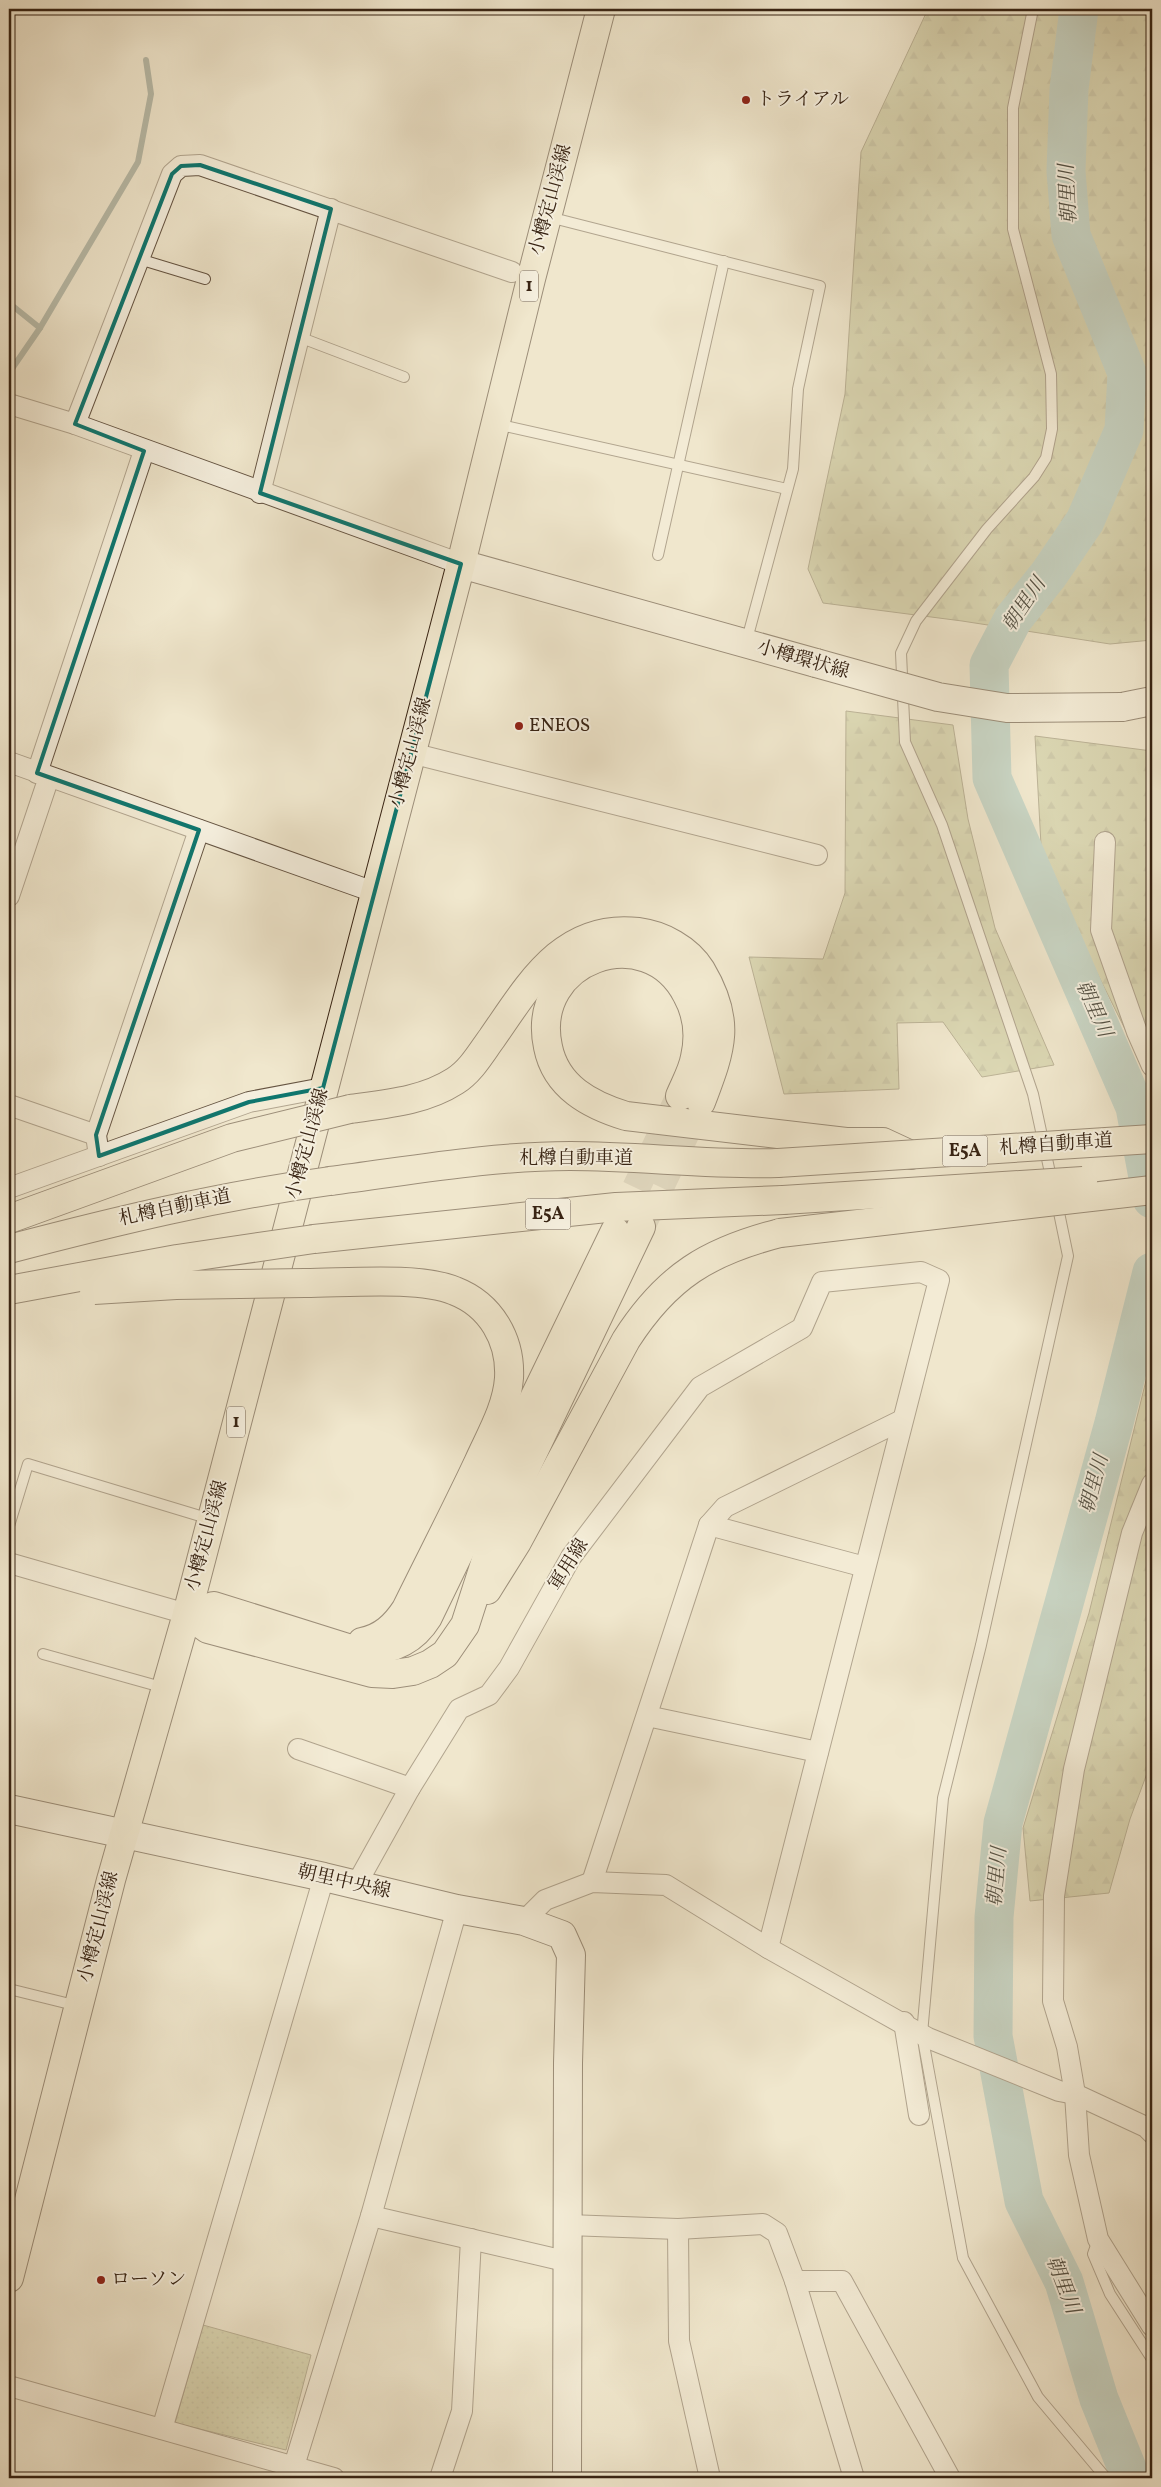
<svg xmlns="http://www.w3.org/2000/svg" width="1161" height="2487" font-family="Vollkorn,'Noto Serif JP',serif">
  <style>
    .grass { fill: url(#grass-dots); stroke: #7c7353 }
    .forest { fill: url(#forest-firs); stroke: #7c7353 }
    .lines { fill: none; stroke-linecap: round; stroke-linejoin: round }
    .stream { stroke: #728177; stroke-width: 6 }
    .river { stroke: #9abfb9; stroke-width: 39 }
    .highway-tunnel { stroke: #cbc0a8; stroke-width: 28; stroke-dasharray: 28 14; stroke-linecap: butt }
    .lane-casing { stroke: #655442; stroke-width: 12 }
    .street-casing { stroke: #655442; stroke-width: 22 }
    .secondary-casing { stroke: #372313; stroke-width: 30 }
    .primary-casing { stroke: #372313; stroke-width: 30 }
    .highway-casing { stroke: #372313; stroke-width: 30 }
    .lane { stroke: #f5efde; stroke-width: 10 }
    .street { stroke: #f5efde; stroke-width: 20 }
    .secondary { stroke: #f5efde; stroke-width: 28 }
    .primary { stroke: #f0e7cd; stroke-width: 28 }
    .highway { stroke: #f0e7cd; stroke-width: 28 }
    .secondary-bridge-casing { stroke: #372313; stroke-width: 30; stroke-linecap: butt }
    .highway-bridge-casing { stroke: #372313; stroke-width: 30; stroke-linecap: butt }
    .secondary-bridge { stroke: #f5efde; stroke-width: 28 }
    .highway-bridge { stroke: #f0e7cd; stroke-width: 28 }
    .marked { fill: none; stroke: #0f766e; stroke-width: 4; stroke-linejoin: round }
    .poi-dot { fill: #8f2418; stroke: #f5efde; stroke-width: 2 }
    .labels { text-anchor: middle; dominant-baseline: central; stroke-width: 4; stroke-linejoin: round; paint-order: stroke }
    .shield { fill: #f5efde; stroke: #706050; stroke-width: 1 }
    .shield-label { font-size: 18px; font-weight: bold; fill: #372313 }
    .poi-label { font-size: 19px; fill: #372313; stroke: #f5efde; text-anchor: start }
    .street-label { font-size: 19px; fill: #372313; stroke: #f5efde }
    .water-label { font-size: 20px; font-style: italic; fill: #555245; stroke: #f5efde }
  </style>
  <defs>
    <pattern id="grass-dots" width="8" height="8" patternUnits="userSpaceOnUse" patternTransform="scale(1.25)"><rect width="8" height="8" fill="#c2c393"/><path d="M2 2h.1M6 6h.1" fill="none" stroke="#a7a77e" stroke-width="1.8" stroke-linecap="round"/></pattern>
    <pattern id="forest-firs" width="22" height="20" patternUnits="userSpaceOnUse" patternTransform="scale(1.25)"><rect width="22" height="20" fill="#c2c393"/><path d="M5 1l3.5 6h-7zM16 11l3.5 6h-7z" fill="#a7a77e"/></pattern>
  </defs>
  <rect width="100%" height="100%" fill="#f0e7cd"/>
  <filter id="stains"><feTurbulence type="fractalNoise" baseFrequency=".004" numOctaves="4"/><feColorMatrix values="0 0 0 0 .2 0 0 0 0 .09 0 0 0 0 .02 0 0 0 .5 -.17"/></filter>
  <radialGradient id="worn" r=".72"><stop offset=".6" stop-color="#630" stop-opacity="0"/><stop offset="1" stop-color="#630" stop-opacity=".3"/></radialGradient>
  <!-- grass -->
  <polygon class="grass" points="203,2325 311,2355 286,2450 175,2423"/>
  <!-- forest -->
  <g class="forest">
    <polygon points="928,9 1152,9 1152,640 1110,644 962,621 823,603 808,569 845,394 861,152"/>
    <polygon points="846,711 953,725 968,819 995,928 1054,1065 982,1077 943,1022 897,1023 899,1089 784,1094 749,957 823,959 845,893"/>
    <polygon points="1035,736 1152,751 1152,1064 1142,1063 1042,863"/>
    <polygon points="1152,1356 1152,1760 1130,1819 1109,1893 1030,1901 1023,1828 1089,1613"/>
  </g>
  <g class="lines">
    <!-- stream -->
    <g class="stream">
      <polyline points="9,303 40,328 9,373"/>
      <polyline points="40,328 138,162 151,94 146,60"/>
    </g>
    <!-- river -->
    <g class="river">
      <polyline points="1079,9 1069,89 1066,171 1071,235 1127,373 1124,430 1085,521 1049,574 1013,619 989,665 992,778 1135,1107 1152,1199"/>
      <polyline points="1131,2478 1099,2399 1064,2282 1024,2201 993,2036 994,1917 1003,1823 1114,1423 1152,1272"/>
    </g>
    <!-- highway-tunnel -->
    <g class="highway-tunnel">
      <polyline points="642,1225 700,1103"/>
      <polyline points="618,1226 678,1100"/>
    </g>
    <defs>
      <g id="lane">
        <polyline points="1033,9 1013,108 1013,229 1051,374 1052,429 1046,458 1034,477 987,529 916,621 901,653 905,742 942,825 1033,1094 1052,1182"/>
        <polyline points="549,217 820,286 798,389 793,469 746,643"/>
        <polyline points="139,259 205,279"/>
        <polyline points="299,337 404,377"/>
        <polyline points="496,424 787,489"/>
        <polyline points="658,555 724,261"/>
        <polyline points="1057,1203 1068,1256 981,1645 943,1798 922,2034 963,2258 1038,2397 1106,2478"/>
        <polyline points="9,1526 28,1464 210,1519"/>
        <polyline points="43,1654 165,1688"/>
        <polyline points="9,1989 78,2006"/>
        <polyline points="1098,2240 1093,2254 1110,2294 1152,2359"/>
      </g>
      <g id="street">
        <polyline points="9,404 75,424 461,564"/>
        <polyline points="75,424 172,174 181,166 200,165 512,272"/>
        <polyline points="260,493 331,209"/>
        <polyline points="411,753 817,855"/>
        <polyline points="9,762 374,892"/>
        <polyline points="37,773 144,451"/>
        <polyline points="1105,842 1101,930 1137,1032 1152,1066"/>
        <polyline points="9,896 49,777"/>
        <polyline points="9,1105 96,1135"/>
        <polyline points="99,1156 96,1135 199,830"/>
        <polyline points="9,1188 249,1102 323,1088"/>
        <polyline points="1152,1484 1132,1533 1074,1769 1054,1896 1053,2001 1067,2047 1075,2094 1079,2155 1098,2239 1152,2326"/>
        <polyline points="709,1525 865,1567"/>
        <polyline points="9,1563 187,1614"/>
        <polyline points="647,1716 818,1752"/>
        <polyline points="298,1749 410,1788"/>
        <polyline points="592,1882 709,1525 725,1507 902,1420"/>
        <polyline points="356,1885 410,1788 459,1709 489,1695 509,1668 571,1557 700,1387 802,1328 822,1282 921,1272 939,1280 768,1948"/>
        <polyline points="524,1921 545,1900 592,1882 666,1885 768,1948 928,2038 1059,2091 1075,2094 1146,2127 1152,2133"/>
        <polyline points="904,2022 919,2115"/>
        <polyline points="371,2216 569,2262"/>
        <polyline points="568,2225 678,2229 763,2224 777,2233 795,2281 854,2478"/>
        <polyline points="678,2229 679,2341 710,2478"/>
        <polyline points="795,2281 842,2281 950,2478"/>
        <polyline points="9,2386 334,2478"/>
        <polyline points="162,2429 324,1877"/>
        <polyline points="294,2466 371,2216 457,1909"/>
        <polyline points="440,2478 462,2411 471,2239"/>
      </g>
      <g id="secondary">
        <polyline points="461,564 816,663"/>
        <polyline points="1122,707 1152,701"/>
        <polyline points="9,1809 324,1877 457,1909 524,1921 562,1935 571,1955 568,2063 567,2478"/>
      </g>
      <polyline id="primary" points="9,2278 111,1880 187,1614 461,564 531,279 601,9"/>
      <g id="highway">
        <path d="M 680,1096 C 685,1084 693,1070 695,1057 C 700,1035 698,1015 687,995 C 647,917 529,959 548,1047 C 556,1087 590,1105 626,1116 L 846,1142 L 883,1142 L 911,1155"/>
        <path d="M 350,1109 C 386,1104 424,1101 455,1081 C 471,1071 481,1053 492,1038 C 529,985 563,923 638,932 C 662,935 688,949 701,970 C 732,1022 721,1049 701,1102"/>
        <path d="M 330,1181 C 409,1171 490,1156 570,1156 C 640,1156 708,1165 778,1163"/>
        <polyline points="314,1239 616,1207 783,1200"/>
        <path d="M 305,1283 C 346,1283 419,1276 455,1291 C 491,1305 511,1340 509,1378 C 507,1408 490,1436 478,1463 C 455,1512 430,1560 406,1609 C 395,1626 382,1638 362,1642"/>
        <path d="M 487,1590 L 517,1542 L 626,1340 C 667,1276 709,1251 780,1233"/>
        <polyline points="187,1614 208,1629 372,1673 393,1674 413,1671 430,1664 445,1654 465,1625 495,1532 641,1227"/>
        <path d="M 187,1614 L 214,1606 L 351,1649 C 383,1653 410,1646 428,1617 L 615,1231"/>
      </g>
    </defs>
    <!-- lane casing -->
    <use href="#lane" class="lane-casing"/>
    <!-- street casing -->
    <use href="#street" class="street-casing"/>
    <!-- secondary casing -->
    <use href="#secondary" class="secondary-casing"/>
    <!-- primary casing -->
    <use href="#primary" class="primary-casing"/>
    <!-- highway casing -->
    <use href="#highway" class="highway-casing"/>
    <!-- lane -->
    <use href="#lane" class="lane"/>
    <!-- street -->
    <use href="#street" class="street"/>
    <!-- secondary -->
    <use href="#secondary" class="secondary"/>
    <!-- primary -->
    <use href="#primary" class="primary"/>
    <!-- highway -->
    <use href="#highway" class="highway"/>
    <defs>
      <polyline id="secondary-bridge" points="816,663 938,697 1007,708 1122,707"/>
      <g id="highway-bridge">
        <polyline points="778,1163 1152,1139"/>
        <polyline points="783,1200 1083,1181"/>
        <polyline points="9,1219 232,1138 350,1109"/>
        <polyline points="780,1233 1152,1190"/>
        <path d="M 9,1249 C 116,1221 219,1196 330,1181"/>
        <polyline points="9,1290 177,1259 314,1239"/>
        <polyline points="94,1290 176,1285 305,1283"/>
      </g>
    </defs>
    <!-- secondary-bridge casing -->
    <use href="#secondary-bridge" class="secondary-bridge-casing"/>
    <!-- highway-bridge casing -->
    <use href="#highway-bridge" class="highway-bridge-casing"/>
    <!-- secondary-bridge -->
    <use href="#secondary-bridge" class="secondary-bridge"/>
    <!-- highway-bridge -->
    <use href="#highway-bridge" class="highway-bridge"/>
  </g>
  <!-- marked area -->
  <path d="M0 0H1161V2487H0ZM 200,165 L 331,209 L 260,493 L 461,564 L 323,1088 L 249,1102 L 99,1156 L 96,1135 L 199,830 L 37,773 L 144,451 L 75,424 L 172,174 L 181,166 Z" fill="#f0e7cd" fill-opacity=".55" fill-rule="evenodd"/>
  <path class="marked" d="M 200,165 L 331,209 L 260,493 L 461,564 L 323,1088 L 249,1102 L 99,1156 L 96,1135 L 199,830 L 37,773 L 144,451 L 75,424 L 172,174 L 181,166 Z"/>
  <!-- markers -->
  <g class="poi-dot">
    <circle cx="746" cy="100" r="5"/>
    <circle cx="519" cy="726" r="5"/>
    <circle cx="101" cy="2280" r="5"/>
  </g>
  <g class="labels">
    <!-- shield labels -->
    <g class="shield">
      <rect x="520" y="270.5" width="18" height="31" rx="4"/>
      <rect x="942.5" y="1135.5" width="45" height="31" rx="4"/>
      <rect x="525.5" y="1198.5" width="45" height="31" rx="4"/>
      <rect x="227" y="1406.5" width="18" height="31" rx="4"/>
    </g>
    <g class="shield-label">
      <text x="529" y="286">1</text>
      <text x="965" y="1151">E5A</text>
      <text x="548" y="1214">E5A</text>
      <text x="236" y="1422">1</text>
    </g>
    <!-- poi labels -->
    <g class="poi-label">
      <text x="756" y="100">トライアル</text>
      <text x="529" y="726">ENEOS</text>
      <text x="111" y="2280">ローソン</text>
    </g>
    <!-- street labels -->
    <g class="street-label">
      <text transform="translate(551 200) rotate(-75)">小樽定山渓線</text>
      <text transform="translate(803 660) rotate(16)">小樽環状線</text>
      <text transform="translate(411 753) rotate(-75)">小樽定山渓線</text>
      <text transform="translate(308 1144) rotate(-75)">小樽定山渓線</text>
      <text transform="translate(1056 1145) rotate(-4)">札樽自動車道</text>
      <text x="576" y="1159">札樽自動車道</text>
      <text transform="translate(175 1208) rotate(-12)">札樽自動車道</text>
      <text transform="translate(207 1536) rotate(-75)">小樽定山渓線</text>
      <text transform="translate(569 1565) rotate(-58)">軍用線</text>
      <text transform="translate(344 1882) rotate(13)">朝里中央線</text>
      <text transform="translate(99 1927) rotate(-76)">小樽定山渓線</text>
    </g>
    <!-- water labels -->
    <g class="water-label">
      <text transform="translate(1069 194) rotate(-93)">朝里川</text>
      <text transform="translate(1025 605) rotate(-56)">朝里川</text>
      <text transform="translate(1093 1009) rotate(66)">朝里川</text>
      <text transform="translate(1095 1484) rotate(-75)">朝里川</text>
      <text transform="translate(998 1877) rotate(-85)">朝里川</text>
      <text transform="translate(1062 2285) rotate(69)">朝里川</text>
    </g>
  </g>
  <!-- margin -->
  <rect width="1161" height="2487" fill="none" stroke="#f0e7cd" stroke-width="30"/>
  <rect x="10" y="10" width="1141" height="2467" fill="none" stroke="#372313" stroke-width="2.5"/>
  <rect x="15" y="15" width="1131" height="2457" fill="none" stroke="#372313"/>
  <rect width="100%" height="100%" filter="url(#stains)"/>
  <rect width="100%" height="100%" fill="url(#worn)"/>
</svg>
